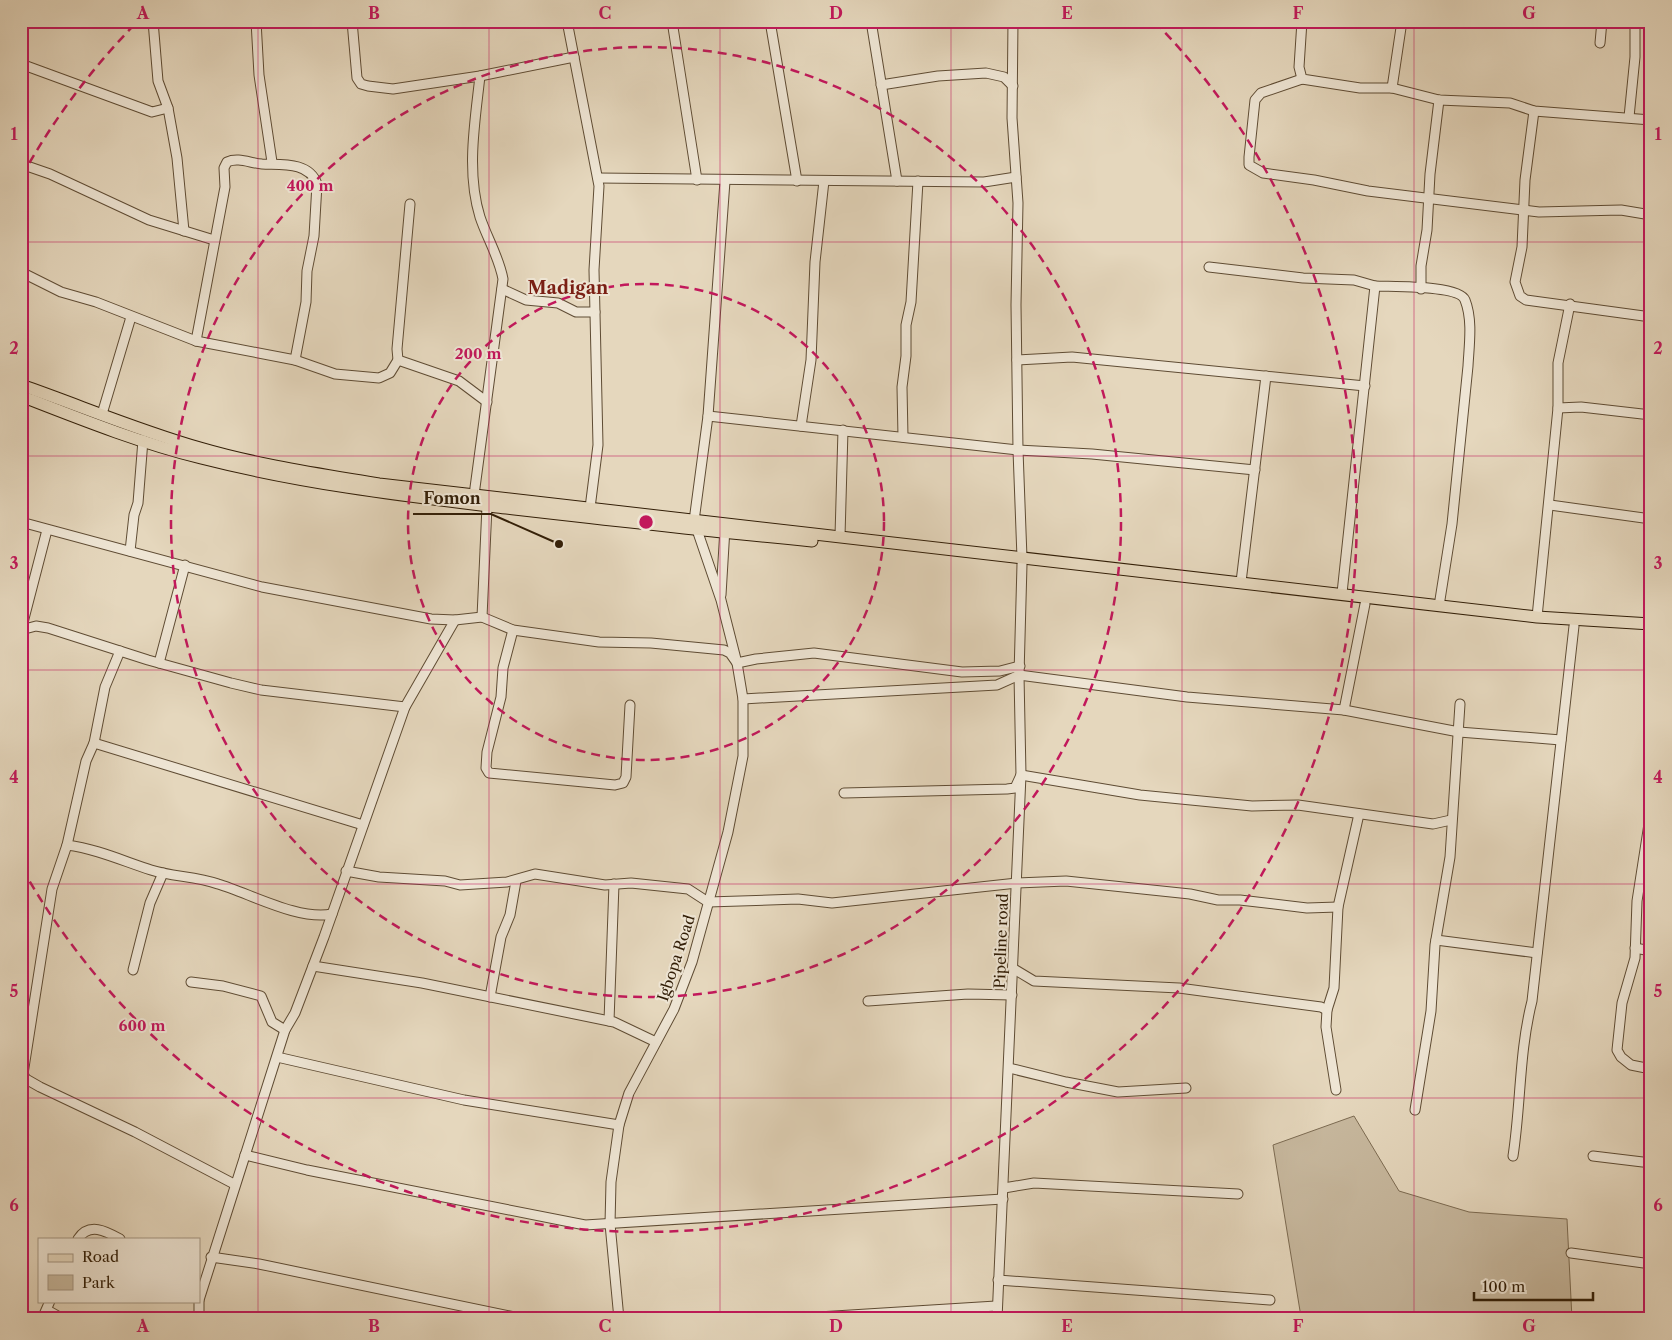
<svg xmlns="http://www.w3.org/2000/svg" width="1672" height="1340" font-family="'Libre Caslon Text',serif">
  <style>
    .green { fill: #c7b89e; stroke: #7c6b52 }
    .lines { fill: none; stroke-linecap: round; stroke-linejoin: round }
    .minor-casing { stroke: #5f4c34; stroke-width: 11 }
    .major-casing { stroke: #321e07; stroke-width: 13 }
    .minor { stroke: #eee5d4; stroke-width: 9 }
    .major { stroke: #e5d7bd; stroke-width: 11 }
    .grid { fill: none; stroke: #c2185b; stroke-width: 1; stroke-opacity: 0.55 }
    .ring { fill: none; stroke: #c2185b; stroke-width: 2.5; stroke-dasharray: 9 6 }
    .labels { text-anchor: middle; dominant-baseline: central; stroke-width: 4; stroke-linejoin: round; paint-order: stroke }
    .street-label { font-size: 15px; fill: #321e07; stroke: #eee5d4 }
    .quarter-label { font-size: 18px; font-weight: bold; fill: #7a1f14; stroke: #eee5d4 }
    .centre { fill: #c2185b; stroke: #eee5d4; stroke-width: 2.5 }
    .ring-label { font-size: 15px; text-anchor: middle; font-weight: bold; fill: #c2185b; stroke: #eee5d4; stroke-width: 4; stroke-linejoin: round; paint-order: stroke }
    .leader { fill: none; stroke: #321e07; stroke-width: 2 }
    .callout-dot { fill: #321e07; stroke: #eee5d4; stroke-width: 2 }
    .callout-label { font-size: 16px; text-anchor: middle; font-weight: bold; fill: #321e07; stroke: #eee5d4; stroke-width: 4; stroke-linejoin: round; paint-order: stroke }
    .neatline { fill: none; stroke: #c2185b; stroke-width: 2 }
    .grid-label { font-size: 16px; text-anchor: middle; font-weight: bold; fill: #c2185b }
  </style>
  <rect width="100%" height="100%" fill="#e5d7bd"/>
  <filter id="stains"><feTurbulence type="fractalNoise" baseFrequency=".004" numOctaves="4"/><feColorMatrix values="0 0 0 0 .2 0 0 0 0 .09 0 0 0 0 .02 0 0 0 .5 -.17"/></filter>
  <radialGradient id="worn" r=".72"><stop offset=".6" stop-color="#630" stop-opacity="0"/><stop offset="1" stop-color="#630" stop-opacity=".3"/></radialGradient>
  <!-- green -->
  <polygon class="green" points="1354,1116 1399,1191 1469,1212 1567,1219 1572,1319 1298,1319 1301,1317 1273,1145"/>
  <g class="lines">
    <defs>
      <g id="minor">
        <polyline points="153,21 158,81 168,108 177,158 184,231"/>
        <polyline points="256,21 259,75 272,162"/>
        <polyline points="352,21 357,78 361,84 368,86 393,89 480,76 574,57"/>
        <polyline points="567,21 599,186 594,270 598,445 590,508"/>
        <polyline points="672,21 697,180"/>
        <polyline points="770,21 797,181"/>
        <polyline points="871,21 897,181"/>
        <polyline points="1013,21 1012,118 1018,203 1016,305 1018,450 1022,558"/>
        <polyline points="1302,21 1299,67 1302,79 1360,88 1392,88 1439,100 1510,103 1534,111 1651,120"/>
        <polyline points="1600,43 1602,21"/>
        <polyline points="21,64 152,112 168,108"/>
        <polyline points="1302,79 1261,93 1255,100 1249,157 1249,165 1263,173 1314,180 1368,191 1539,212 1621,210 1651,215"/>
        <polyline points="881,85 938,76 986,73 1004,77 1013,86"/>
        <polyline points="1392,88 1402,21"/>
        <polyline points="1534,111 1525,180 1522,247 1515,282 1520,296 1526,300 1651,317"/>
        <polyline points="1629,117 1635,57 1635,21"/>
        <polyline points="21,164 50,174 149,220 214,240"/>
        <polyline points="598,178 984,182 1016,177"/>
        <polyline points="410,204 397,349 398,360 459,381 487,402"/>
        <polyline points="1209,267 1303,278 1354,280 1375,286 1342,593"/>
        <polyline points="21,272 61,292 96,302 196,341 295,360 335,374 379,378 390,373 398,360"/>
        <path d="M 1375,286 C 1392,287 1459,285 1465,300 C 1473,320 1469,346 1468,366 L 1452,524 L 1439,606"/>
        <polyline points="502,289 526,300 558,303 576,312 595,312"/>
        <polyline points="1421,289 1421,266 1427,230 1430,174 1439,100"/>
        <path d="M 196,341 L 225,187 L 224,168 L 227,162 C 238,157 250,163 262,164 C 280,165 309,161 317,184 L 314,236 L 307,271 L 306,302 L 295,360"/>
        <polyline points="1017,360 1072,357 1365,386"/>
        <polyline points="1558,408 1581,407 1651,415"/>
        <polyline points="102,414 131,317"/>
        <polyline points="708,416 1018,450 1092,454 1255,470"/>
        <polyline points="801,426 811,360 815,262 824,181"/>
        <polyline points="903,437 902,387 906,356 906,325 911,302 918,181"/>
        <path d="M 474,495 L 503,279 C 499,257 487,238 480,217 C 466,172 475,122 480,76"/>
        <polyline points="1550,505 1651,519"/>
        <polyline points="21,522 262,587 431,619 455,620 482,617 513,630 599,642 651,643 724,650 730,653 737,663 756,659 814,653 962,672 1000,671 1020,666"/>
        <polyline points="840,536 843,430"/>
        <polyline points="130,551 134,515 138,503 143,440"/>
        <polyline points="1241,582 1266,376"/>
        <polyline points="721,595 725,528"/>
        <polyline points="482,617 487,506"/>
        <polyline points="1537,617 1558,408 1558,363 1570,304"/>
        <polyline points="21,630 36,626 48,628 148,660 231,683 261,690 405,707"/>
        <polyline points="21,630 47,530"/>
        <polyline points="513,630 503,668 501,697 487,752 486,768 489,773 615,785 623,783 626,777 630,705"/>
        <polyline points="120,651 105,687 94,743 86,761 67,845 52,889 23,1074 26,1079 40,1087 135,1132 234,1184"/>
        <polyline points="159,663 185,565"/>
        <polyline points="743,699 997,685 1019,675 1187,697 1344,710 1459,732 1561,740"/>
        <polyline points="1344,710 1365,604"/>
        <polyline points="94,743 363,825"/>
        <polyline points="844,793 1007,789 1015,788 1021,775 1140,795 1252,806 1298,805 1433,824 1451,820"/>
        <polyline points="1651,811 1637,901 1635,958 1622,1003 1617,1050 1621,1057 1631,1065 1651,1069"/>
        <path d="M 67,845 C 97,849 123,861 151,870 C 173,877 196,876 218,884 C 249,893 299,921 332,914"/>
        <polyline points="346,871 379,877 445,881 460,885 507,882 535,874 605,885 631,883 688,889 708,902 798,899 832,903 1017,883 1066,881 1190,894 1218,900 1240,900 1307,908 1338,907"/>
        <polyline points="1436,940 1537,953"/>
        <polyline points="1635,948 1651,951"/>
        <polyline points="313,966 422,983 614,1022 656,1042"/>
        <polyline points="1014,969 1034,981 1179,988 1321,1007 1327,1010"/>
        <polyline points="133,970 150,903 163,873"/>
        <polyline points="191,982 223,986 261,996 272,1022 285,1030"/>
        <polyline points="490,997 501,937 510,915 516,881"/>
        <polyline points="868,1001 968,994 1012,995"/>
        <polyline points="609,1021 614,884"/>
        <polyline points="277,1057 464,1100 619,1125"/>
        <polyline points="1009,1068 1066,1082 1118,1092 1186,1088"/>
        <polyline points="1336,1090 1326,1027 1327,1010 1334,988 1338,907 1359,814"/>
        <polyline points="1415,1110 1431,1011 1435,945 1450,857 1460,704"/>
        <polyline points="245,1155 307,1170 585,1225 1003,1199"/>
        <path d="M 1513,1156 C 1521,1104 1519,1052 1532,1001 L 1574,626"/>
        <polyline points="1593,1156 1651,1163"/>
        <polyline points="1004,1188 1034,1183 1238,1194"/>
        <path d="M 78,1239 C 89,1222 106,1231 120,1239"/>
        <polyline points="1571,1253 1651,1264"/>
        <polyline points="211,1257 259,1264 524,1319"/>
        <polyline points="998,1280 1270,1300"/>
        <polyline points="199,1300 285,1030 295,1013 324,937 405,707 455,620"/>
        <polyline points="47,1310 63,1319"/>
        <polyline points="42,1319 50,1301"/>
        <polyline points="199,1319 199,1301"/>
        <polyline points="619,1319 610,1224 611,1182 619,1125 629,1093 674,1009 692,962 728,832 743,756 743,699 737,663 721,600 694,521 708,416 725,181"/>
        <polyline points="786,1319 996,1306"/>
        <polyline points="997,1319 1021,775 1019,675 1022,564"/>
      </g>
      <g id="major">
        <path d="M 21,385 C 81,406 140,431 200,448 C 258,465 320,474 379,484 L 1537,617 L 1651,624"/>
        <path d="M 21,396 C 80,419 140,443 201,458 C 299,483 397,495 497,507 C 602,519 706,531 812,541"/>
      </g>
    </defs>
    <!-- minor casing -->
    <use href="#minor" class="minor-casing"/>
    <!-- major casing -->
    <use href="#major" class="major-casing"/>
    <!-- minor -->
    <use href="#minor" class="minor"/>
    <!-- major -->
    <use href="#major" class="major"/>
  </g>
  <!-- grid -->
  <path class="grid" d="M 258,21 L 258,1319M 489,21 L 489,1319M 720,21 L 720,1319M 951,21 L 951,1319M 1182,21 L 1182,1319M 1414,21 L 1414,1319M 21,242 L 1651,242M 21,456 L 1651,456M 21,670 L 1651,670M 21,884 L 1651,884M 21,1098 L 1651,1098"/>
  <!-- distance rings -->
  <g class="ring">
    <circle cx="646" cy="522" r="238"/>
    <circle cx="646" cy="522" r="475"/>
    <path d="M22 176A713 713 0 0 1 137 22M1155 22A713 713 0 1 1 22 868"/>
  </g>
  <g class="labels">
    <!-- street labels -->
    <g class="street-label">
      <text transform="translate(1001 941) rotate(-88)">Pipeline road</text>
      <text transform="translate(676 958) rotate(-72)">Igbopa Road</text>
    </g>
    <!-- quarter labels -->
    <g class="quarter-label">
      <text x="568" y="288">Madigan</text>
    </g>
  </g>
  <circle cx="646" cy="522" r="8" class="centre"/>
  <g class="ring-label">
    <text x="310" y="191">400 m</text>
    <text x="478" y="359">200 m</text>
    <text x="142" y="1031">600 m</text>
  </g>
  <!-- callouts -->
  <path class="leader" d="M559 544L491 514H413"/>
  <circle class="callout-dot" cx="559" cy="544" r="5"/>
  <g class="callout-label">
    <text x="452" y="504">Fomon</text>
  </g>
  <!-- margin -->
  <rect width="1672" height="1340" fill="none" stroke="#e5d7bd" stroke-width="55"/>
  <!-- legend -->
  <rect x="38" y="1238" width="162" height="65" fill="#eee5d4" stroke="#a39582"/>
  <rect x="48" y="1254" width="25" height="8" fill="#e5d7bd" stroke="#a39582"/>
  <text x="82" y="1262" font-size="15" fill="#321e07">Road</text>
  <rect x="48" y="1275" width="25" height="15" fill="#c7b89e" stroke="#a39582"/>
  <text x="82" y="1288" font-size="15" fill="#321e07">Park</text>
  <!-- scale -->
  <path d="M1474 1292v8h119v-8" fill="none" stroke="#321e07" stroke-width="2.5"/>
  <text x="1482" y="1292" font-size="15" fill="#321e07" stroke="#eee5d4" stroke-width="4" paint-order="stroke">100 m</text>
  <rect x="28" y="28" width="1616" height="1284" class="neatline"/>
  <g class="grid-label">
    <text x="143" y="19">A</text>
    <text x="374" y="19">B</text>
    <text x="605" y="19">C</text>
    <text x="836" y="19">D</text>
    <text x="1067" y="19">E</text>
    <text x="1298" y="19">F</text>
    <text x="1529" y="19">G</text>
    <text x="14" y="140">1</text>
    <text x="1658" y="140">1</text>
    <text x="14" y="354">2</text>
    <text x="1658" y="354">2</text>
    <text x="14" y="569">3</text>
    <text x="1658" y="569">3</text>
    <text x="14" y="783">4</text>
    <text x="1658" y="783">4</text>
    <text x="14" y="997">5</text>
    <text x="1658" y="997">5</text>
    <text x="14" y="1211">6</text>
    <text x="1658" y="1211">6</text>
    <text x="143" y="1332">A</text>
    <text x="374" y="1332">B</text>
    <text x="605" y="1332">C</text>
    <text x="836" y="1332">D</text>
    <text x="1067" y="1332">E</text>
    <text x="1298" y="1332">F</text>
    <text x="1529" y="1332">G</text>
  </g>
  <rect width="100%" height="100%" filter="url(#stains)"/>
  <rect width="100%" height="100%" fill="url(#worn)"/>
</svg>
